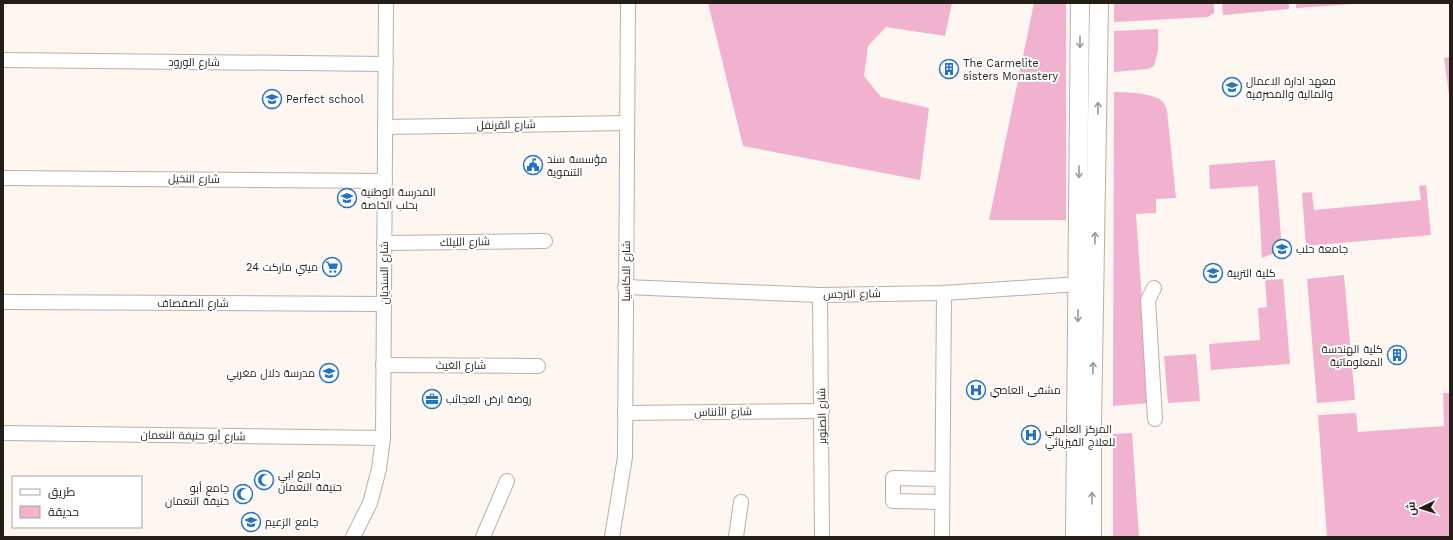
<svg xmlns="http://www.w3.org/2000/svg" width="1453" height="540" font-family="'Work Sans',Cairo,sans-serif">
  <style>
    .green { fill: #f1b2cf }
    .lines { fill: none; stroke-linecap: round; stroke-linejoin: round }
    .minor-casing { stroke: #bfaea2; stroke-width: 16 }
    .major-casing { stroke: #bfaea2; stroke-width: 20 }
    .minor { stroke: #fff; stroke-width: 14 }
    .major { stroke: #fff; stroke-width: 18 }
    .oneway { stroke: #9c9a98 }
    .labels { text-anchor: middle; dominant-baseline: central; stroke-width: 4; stroke-linejoin: round; paint-order: stroke }
    .street-label { font-size: 11px; fill: #241e19; stroke: #fff }
    .poi-label { font-size: 11px; fill: #241e19; stroke: #fff; text-anchor: start }
  </style>
  <rect width="100%" height="100%" fill="#fef6f1"/>
  <!-- green -->
  <g class="green">
    <polygon points="708,3 952,3 945,36 886,27 868,46 864,76 881,97 929,108 920,180 743,146"/>
    <polygon points="1034,3 1066,3 1066,220 989,220"/>
    <polygon points="1114,3 1214,3 1214,13 1208,17 1114,22"/>
    <polygon points="1222,3 1289,3 1289,9 1223,15"/>
    <polygon points="1296,3 1368,3 1296,8"/>
    <polygon points="1158,29 1158,51 1154,66 1148,69 1114,72 1114,31"/>
    <polygon points="1450,57 1450,102 1444,58"/>
    <path d="M 1114,92 C 1126,92 1153,93 1162,101 C 1164,103 1166,107 1167,110 L 1176,198 L 1156,199 L 1156,213 L 1136,214 L 1149,403 L 1113,406 Z"/>
    <polygon points="1275,160 1282,250 1262,258 1258,186 1210,189 1209,165"/>
    <polygon points="1426,185 1431,235 1306,246 1302,193 1312,192 1314,210 1421,200 1419,186"/>
    <polygon points="1344,275 1355,400 1317,403 1307,279"/>
    <polygon points="1283,279 1290,364 1211,370 1209,344 1260,340 1258,308 1267,307 1265,280"/>
    <polygon points="1196,354 1200,401 1168,403 1164,356"/>
    <polygon points="1443,393 1450,393 1450,537 1327,537 1318,415 1356,413 1358,432 1444,426"/>
    <polygon points="1132,433 1139,537 1113,537 1113,434"/>
  </g>
  <g class="lines">
    <defs>
      <g id="minor">
        <polyline points="3,60 386,64"/>
        <polyline points="385,127 626,123"/>
        <polyline points="3,178 385,181"/>
        <polyline points="384,243 545,241"/>
        <polyline points="625,287 820,295 944,293 1079,284"/>
        <polyline points="1154,288 1148,300 1155,419"/>
        <polyline points="820,295 822,537"/>
        <polyline points="3,302 384,304"/>
        <polyline points="383,365 538,366"/>
        <polyline points="625,413 822,411"/>
        <polyline points="3,433 383,438"/>
        <polyline points="942,502 893,501 893,478 942,479"/>
        <polyline points="353,537 370,503 379,469 383,438 386,3"/>
        <polyline points="483,537 507,481"/>
        <polyline points="612,537 625,457 628,3"/>
        <polyline points="736,537 741,502"/>
        <polyline points="942,537 944,293"/>
      </g>
      <g id="major">
        <polyline points="1075,537 1080,3"/>
        <polyline points="1092,537 1092,424 1099,3"/>
      </g>
    </defs>
    <!-- minor casing -->
    <use href="#minor" class="minor-casing"/>
    <!-- major casing -->
    <use href="#major" class="major-casing"/>
    <!-- minor -->
    <use href="#minor" class="minor"/>
    <!-- major -->
    <use href="#major" class="major"/>
  </g>
  <!-- one-way arrows -->
  <defs><path id="oneway-shaft" d="M-6 0H5M1.5-3L5.5 0L1.5 3" fill="none" stroke-width="1.6" stroke-linecap="round" stroke-linejoin="round"/></defs>
  <g class="oneway">
    <use href="#oneway-shaft" transform="translate(1080 42) rotate(90)"/>
    <use href="#oneway-shaft" transform="translate(1098 108) rotate(-89)"/>
    <use href="#oneway-shaft" transform="translate(1079 172) rotate(90)"/>
    <use href="#oneway-shaft" transform="translate(1095 238) rotate(-89)"/>
    <use href="#oneway-shaft" transform="translate(1078 316) rotate(91)"/>
    <use href="#oneway-shaft" transform="translate(1093 368) rotate(-89)"/>
    <use href="#oneway-shaft" transform="translate(1092 498) rotate(-90)"/>
  </g>
  <!-- icons -->
  <defs>
    <symbol id="building-ring" viewBox="-11 -11 22 22"><circle r="9.5" fill="#fff" stroke="#2474c3" stroke-width="1.5"/><path d="M-4-6H4V6H1V3H-1V6H-4ZM-2.5-4.3h1.7v1.8h-1.7ZM.8-4.3h1.7v1.8H.8ZM-2.5-1h1.7V.8h-1.7ZM.8-1h1.7V.8H.8Z" fill="#2474c3"/></symbol>
    <symbol id="university-ring" viewBox="-11 -11 22 22"><circle r="9.5" fill="#fff" stroke="#2474c3" stroke-width="1.5"/><path d="M0-5L7-2L0 1L-7-2ZM-4 1L0 2.5L4 1V4Q0 6-4 4Z" fill="#2474c3"/></symbol>
    <symbol id="school-ring" viewBox="-11 -11 22 22"><circle r="9.5" fill="#fff" stroke="#2474c3" stroke-width="1.5"/><path d="M0-5L7-2L0 1L-7-2ZM-4 1L0 2.5L4 1V4Q0 6-4 4Z" fill="#2474c3"/></symbol>
    <symbol id="civic-ring" viewBox="-11 -11 22 22"><circle r="9.5" fill="#fff" stroke="#2474c3" stroke-width="1.5"/><path d="M-.6-6.5H3V-4.5H.6V-3L4-1V1h2V6H-6V1h2V-1L-.6-3ZM-1.2 2.5V6h2.4V2.5Z" fill="#2474c3"/></symbol>
    <symbol id="supermarket-ring" viewBox="-11 -11 22 22"><circle r="9.5" fill="#fff" stroke="#2474c3" stroke-width="1.5"/><path d="M-6-5.5h2.5l.6 2H6L4.5 2H-2.5L-4.4-4H-6ZM-1.5 3.2a1.3 1.3 0 1 0 .1 0ZM3 3.2a1.3 1.3 0 1 0 .1 0Z" fill="#2474c3"/></symbol>
    <symbol id="hospital-ring" viewBox="-11 -11 22 22"><circle r="9.5" fill="#fff" stroke="#2474c3" stroke-width="1.5"/><path d="M-5-5h3v3.5h4V-5h3V5h-3V1.5h-4V5h-3Z" fill="#2474c3"/></symbol>
    <symbol id="office-ring" viewBox="-11 -11 22 22"><circle r="9.5" fill="#fff" stroke="#2474c3" stroke-width="1.5"/><path d="M-6-3h4V-5.5h4V-3h4V5H-6ZM-1-4.5V-3h2v-1.5ZM-6 0V1H6V0Z" fill="#2474c3"/></symbol>
    <symbol id="mosque-ring" viewBox="-11 -11 22 22"><circle r="9.5" fill="#fff" stroke="#2474c3" stroke-width="1.5"/><path d="M3.5-4.9A6 6 0 1 0 3.5 4.9A5 5 0 1 1 3.5-4.9Z" fill="#2474c3"/></symbol>
  </defs>
  <g fill-rule="evenodd">
    <use href="#building-ring" x="938" y="58" width="22" height="22"/>
    <use href="#university-ring" x="1221" y="76" width="22" height="22"/>
    <use href="#school-ring" x="261" y="88" width="22" height="22"/>
    <use href="#civic-ring" x="522" y="154" width="22" height="22"/>
    <use href="#school-ring" x="336" y="187" width="22" height="22"/>
    <use href="#university-ring" x="1271" y="238" width="22" height="22"/>
    <use href="#supermarket-ring" x="321" y="256" width="22" height="22"/>
    <use href="#university-ring" x="1202" y="262" width="22" height="22"/>
    <use href="#building-ring" x="1386" y="344" width="22" height="22"/>
    <use href="#school-ring" x="318" y="362" width="22" height="22"/>
    <use href="#hospital-ring" x="965" y="379" width="22" height="22"/>
    <use href="#office-ring" x="421" y="388" width="22" height="22"/>
    <use href="#hospital-ring" x="1020" y="424" width="22" height="22"/>
    <use href="#mosque-ring" x="253" y="469" width="22" height="22"/>
    <use href="#mosque-ring" x="232" y="483" width="22" height="22"/>
    <use href="#school-ring" x="240" y="511" width="22" height="22"/>
  </g>
  <g class="labels">
    <!-- street labels -->
    <g class="street-label">
      <text x="194" y="62">شارع الورود</text>
      <text transform="translate(506 125) rotate(-1)">شارع القرنفل</text>
      <text transform="translate(194 179) rotate(1)">شارع النخيل</text>
      <text transform="translate(465 242) rotate(-1)">شارع الليلك</text>
      <text transform="translate(626 271) rotate(-90)">شارع الاكاسيا</text>
      <text transform="translate(384 273) rotate(-90)">شارع السنديان</text>
      <text transform="translate(852 294) rotate(-1)">شارع النرجس</text>
      <text x="193" y="303">شارع الصفصاف</text>
      <text x="461" y="365">شارع الغيث</text>
      <text transform="translate(723 412) rotate(-1)">شارع الأنناس</text>
      <text transform="translate(822 416) rotate(-91)">شارع الصنوبر</text>
      <text transform="translate(193 436) rotate(1)">شارع أبو حنيفة النعمان</text>
    </g>
    <!-- poi labels -->
    <g class="poi-label">
      <text x="963" y="63">The Carmelite<tspan x="963" dy="13">sisters Monastery</tspan></text>
      <text x="1246" y="81">معهد ادارة الاعمال<tspan x="1246" dy="13">والمالية والمصرفية</tspan></text>
      <text x="286" y="99">Perfect school</text>
      <text x="547" y="159">مؤسسة سند<tspan x="547" dy="13">التنموية</tspan></text>
      <text x="361" y="192">المدرسة الوطنية<tspan x="361" dy="13">بحلب الخاصة</tspan></text>
      <text x="1296" y="249">جامعة حلب</text>
      <text x="318" y="267" text-anchor="end">ميني ماركت 24</text>
      <text x="1227" y="273">كلية التربية</text>
      <text x="1383" y="349" text-anchor="end">كلية الهندسة<tspan x="1383" dy="13">المعلوماتية</tspan></text>
      <text x="315" y="373" text-anchor="end">مدرسة دلال مغربي</text>
      <text x="990" y="390">مشفى العاصي</text>
      <text x="446" y="399">روضة ارض العجائب</text>
      <text x="1045" y="429">المركز العالمي<tspan x="1045" dy="13">للعلاج الفيزيائي</tspan></text>
      <text x="278" y="474">جامع ابي<tspan x="278" dy="13">حنيفة النعمان</tspan></text>
      <text x="229" y="488" text-anchor="end">جامع أبو<tspan x="229" dy="13">حنيفة النعمان</tspan></text>
      <text x="265" y="522">جامع الزعيم</text>
    </g>
  </g>
  <!-- border -->
  <rect width="1453" height="540" fill="none" stroke="#241e19" stroke-width="8"/>
  <!-- legend -->
  <rect x="12" y="476" width="130" height="52" fill="#ffffff" stroke="#a7a5a3"/>
  <rect x="20" y="489" width="20" height="6" fill="#ffffff" stroke="#a7a5a3"/>
  <text x="48" y="496" font-size="12" fill="#241e19">طريق</text>
  <rect x="20" y="506" width="20" height="12" fill="#f1b2cf" stroke="#a7a5a3"/>
  <text x="48" y="516" font-size="12" fill="#241e19">حديقة</text>
  <!-- north arrow -->
  <g transform="translate(1421 508) rotate(266)" stroke="#ffffff" stroke-width="3" paint-order="stroke">
  <path d="M0-3L7 15L0 10L-7 15Z" fill="#241e19"/>
  <text y="-6" font-size="11" font-weight="bold" text-anchor="middle" fill="#241e19">ش</text>
  </g>
</svg>
